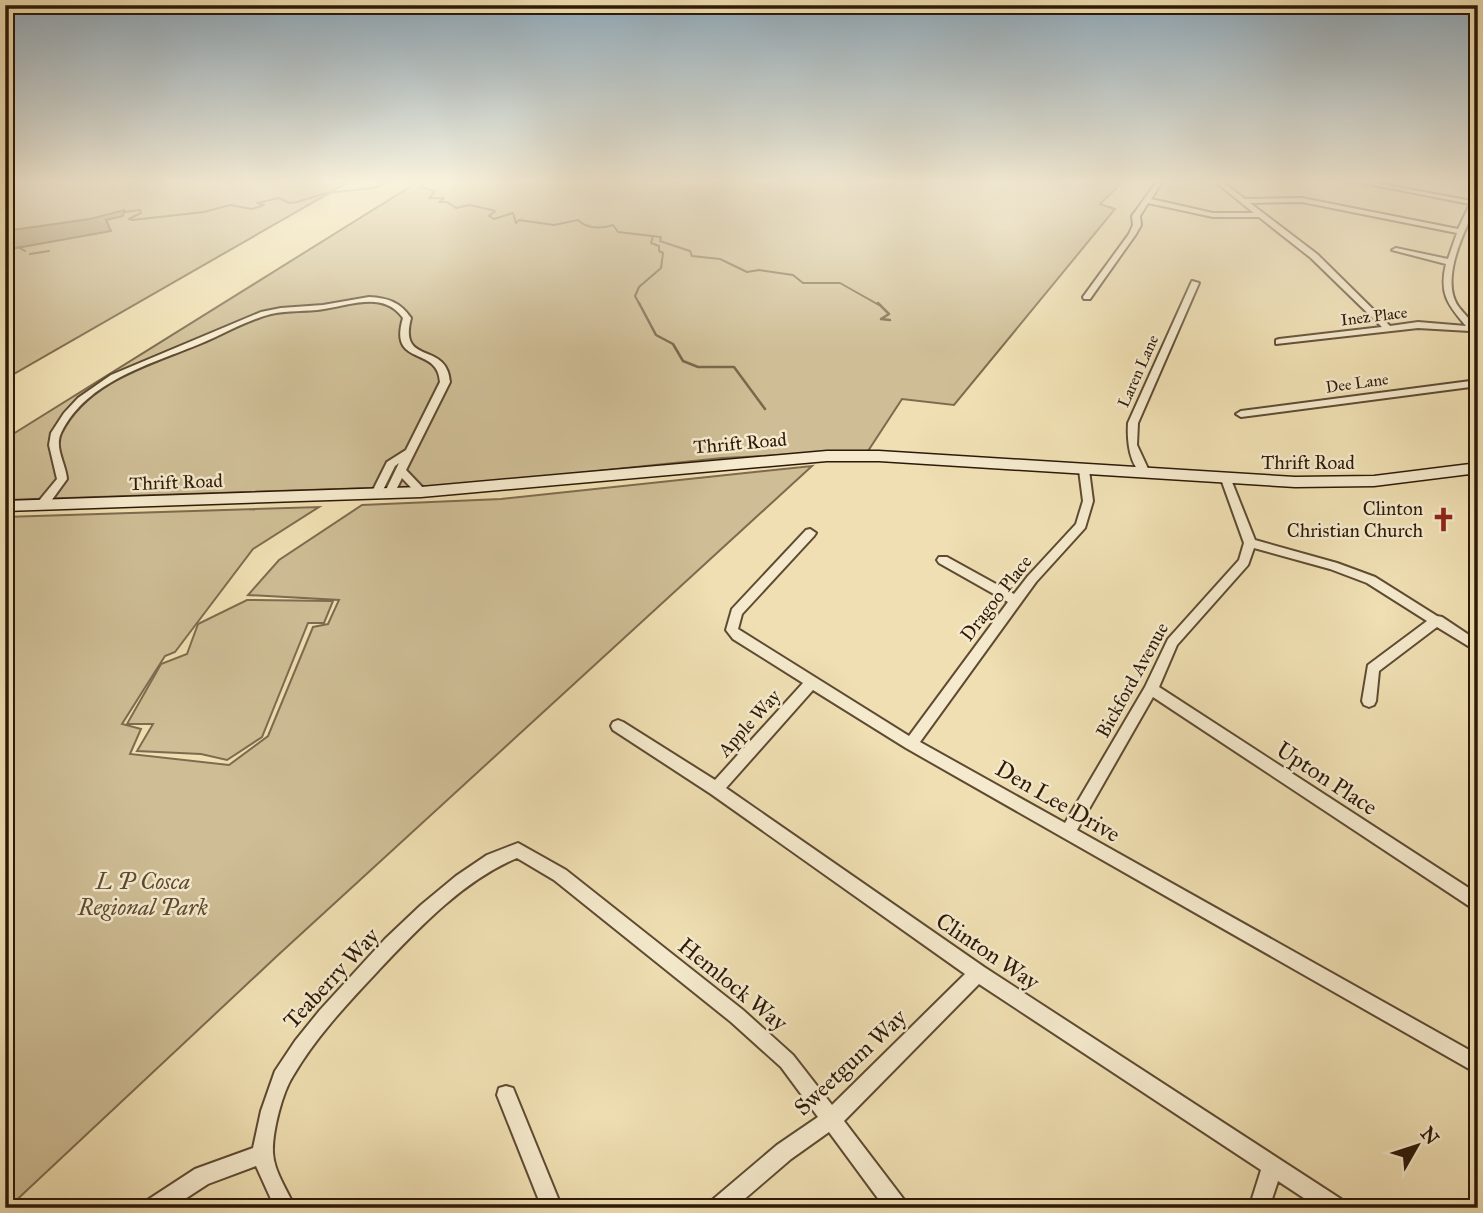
<svg xmlns="http://www.w3.org/2000/svg" width="1483" height="1213" font-family="'IM FELL Great Primer',serif">
  <style>
    .green { fill: #cebd95; stroke: #7e6b4e; stroke-width: 2 }
    .water { fill: #ad9c78; stroke: #7a684b; stroke-width: 2 }
    .lines { fill: none; stroke-linecap: round; stroke-linejoin: round }
    .stream-far1 { stroke: #7a684b; stroke-width: 2 }
    .stream { stroke: #7a684b; stroke-width: 2.5 }
    .street-casing { stroke: #5e4a32; stroke-width: 4 }
    .secondary-casing { stroke: #2d1907; stroke-width: 3 }
    .street { fill: #f5eacd; fill-rule: evenodd }
    .secondary { fill: #f5eacd; fill-rule: evenodd }
    .labels { text-anchor: middle; dominant-baseline: central; stroke-width: 5; stroke-linejoin: round; paint-order: stroke }
    .far-street-label { font-size: 16px; fill: #2d1907; stroke: #f5eacd }
    .street-label { font-size: 19px; fill: #2d1907; stroke: #f5eacd }
    .poi-label { font-size: 19px; fill: #2d1907; stroke: #f5eacd; text-anchor: end }
    .near-street-label { font-size: 23px; fill: #2d1907; stroke: #f5eacd }
    .near-park-label { font-size: 23px; font-style: italic; fill: #5d4a32; stroke: #f5eacd }
  </style>
  <rect width="100%" height="100%" fill="#efdfb2"/>
  <filter id="stains"><feTurbulence type="fractalNoise" baseFrequency=".00286" numOctaves="4"/><feColorMatrix values="0 0 0 0 .2 0 0 0 0 .09 0 0 0 0 .02 0 0 0 .5 -.17"/></filter>
  <radialGradient id="worn" r=".72"><stop offset=".6" stop-color="#630" stop-opacity="0"/><stop offset="1" stop-color="#630" stop-opacity=".3"/></radialGradient>
  <!-- green -->
  <g class="green">
    <polygon points="5,180 352,180 5,379"/>
    <polygon points="421,180 1125,180 1100,204 1115,209 954,405 902,399 868,451 722,458 462,485 5,500 5,439"/>
    <polygon points="812,466 277,956 8,1208 5,1208 5,517 319,507 253,549 175,652 165,656 122,724 141,729 130,754 229,765 268,736 313,627 328,624 339,600 248,595 279,560 362,505 501,499"/>
    <polygon points="247,600 333,601 324,623 308,623 262,737 227,760 201,754 137,751 153,724 127,724 161,664 187,654 198,624"/>
  </g>
  <!-- water -->
  <polygon class="water" points="124,210 123,216 106,220 111,231 5,250 5,231 90,219"/>
  <g class="lines">
    <!-- stream-far1 -->
    <g class="stream-far1">
      <path d="M 422,180 L 426,181 L 420,187 L 435,191 L 429,198 L 444,198 L 439,202 L 447,202 L 456,208 L 469,205 L 492,210 L 495,211 L 489,216 L 494,219 L 513,213 L 516,223 L 519,220 L 554,225 L 578,220 C 587,229 601,229 613,225 L 618,232 L 661,237 L 660,241 L 690,251 L 692,256 L 720,259 L 747,272 L 759,270 L 793,275 L 803,283 L 840,283 L 879,305"/>
      <polyline points="124,212 140,210 141,213 129,219 132,220 204,212 230,205 252,209 264,205 257,203 279,198 289,203 297,202 326,193 374,188 393,180"/>
      <polyline points="18,247 25,251"/>
      <polyline points="30,254 49,251"/>
      <polyline points="640,305 635,296 639,287 661,268 663,253 659,251 659,246 651,243 653,236"/>
    </g>
    <!-- stream -->
    <g class="stream">
      <polyline points="639,303 656,335 673,344 683,361 698,367 734,367 765,409"/>
      <polyline points="878,303 889,314 881,319 890,320"/>
    </g>
    <defs>
      <g id="street">
        <path d="M 1213,180 L 1220,180 L 1245,199 L 1302,198 L 1458,229 L 1470,204 L 1348,180 L 1359,180 L 1472,201 L 1478,193 L 1478,206 L 1476,206 C 1464,232 1440,279 1458,306 C 1466,317 1478,325 1478,339 L 1470,331 L 1418,328 L 1276,344 L 1276,340 L 1279,339 L 1382,327 L 1311,258 L 1259,217 L 1213,217 L 1148,203 L 1140,216 L 1141,225 L 1136,234 L 1090,299 L 1084,299 L 1083,297 L 1129,234 L 1133,225 L 1132,216 L 1156,183 L 1161,184 L 1151,199 L 1213,213 L 1254,213 ZM 1302,202 L 1457,233 L 1448,259 L 1396,248 L 1392,250 L 1446,264 C 1439,293 1447,304 1466,326 L 1418,322 L 1390,326 L 1317,254 L 1250,203 Z"/>
        <path d="M 1192,281 L 1199,283 L 1138,423 L 1137,445 L 1150,473 L 1145,476 C 1129,467 1127,440 1128,423 Z"/>
        <path d="M 369,297 C 388,298 400,302 411,318 C 398,367 447,340 450,382 L 406,470 L 425,490 L 426,492 L 425,494 L 417,494 L 402,478 L 393,496 L 385,496 L 384,494 L 399,463 L 395,466 L 380,496 L 376,498 L 371,494 L 387,462 L 406,450 L 440,382 C 438,345 388,368 403,318 C 384,291 351,305 324,309 C 306,312 288,310 271,314 C 247,320 225,333 202,343 C 152,364 87,380 61,433 C 54,448 66,464 67,479 L 46,508 L 38,508 L 37,505 L 38,502 L 57,479 L 49,445 L 51,433 L 64,413 L 78,398 L 111,375 L 261,312 L 281,308 L 323,305 Z"/>
        <polygon points="1478,380 1478,386 1241,417 1236,414 1241,411"/>
        <path d="M 1084,467 L 1089,470 L 1093,501 L 1085,528 L 1036,582 L 920,742 L 1065,823 L 1145,687 L 1168,639 L 1239,560 L 1244,543 L 1221,479 L 1222,477 L 1230,477 L 1255,540 L 1337,563 L 1375,577 L 1437,616 L 1442,617 L 1478,641 L 1478,652 L 1437,627 L 1379,671 L 1376,701 L 1374,705 L 1369,707 L 1364,705 L 1362,701 L 1368,665 L 1427,621 L 1367,583 L 1330,569 L 1254,548 L 1248,565 L 1177,645 L 1159,687 L 1478,894 L 1478,912 L 1153,697 L 1077,830 L 1478,1055 L 1478,1074 L 906,748 L 813,690 L 726,788 L 984,967 L 1344,1201 L 1347,1208 L 1319,1208 L 1278,1181 L 1269,1208 L 1249,1208 L 1261,1170 L 979,984 L 844,1121 L 905,1201 L 908,1208 L 885,1208 L 829,1132 L 791,1159 L 734,1208 L 708,1208 L 711,1201 L 777,1145 L 818,1117 L 781,1067 L 731,1022 L 554,880 L 517,858 C 462,881 417,930 377,972 C 347,1004 315,1038 293,1076 C 282,1093 272,1133 273,1153 C 274,1172 288,1191 295,1208 L 275,1208 L 256,1166 L 208,1184 L 171,1208 L 143,1208 L 146,1201 L 195,1169 L 253,1148 L 261,1111 L 275,1071 L 295,1041 L 320,1010 L 385,939 L 421,905 L 456,876 L 487,855 L 518,843 L 566,870 L 743,1010 L 793,1055 L 832,1105 L 965,974 L 711,794 L 613,730 L 611,726 L 613,722 L 618,720 L 623,722 L 715,780 L 803,683 L 733,639 L 726,630 L 732,609 L 806,530 L 810,529 L 816,533 L 814,536 L 742,614 L 738,629 L 909,736 L 1008,602 L 939,563 L 937,560 L 939,557 L 947,557 L 1014,594 L 1028,576 L 1076,524 L 1083,501 L 1079,470 Z"/>
        <polygon points="1468,467 1478,471 1478,479 1464,472 1464,468"/>
        <polygon points="506,1086 513,1088 562,1208 542,1208 497,1095 499,1088"/>
      </g>
      <polygon id="secondary" points="827,451 879,451 1295,477 1374,476 1478,463 1478,473 1374,486 1295,487 879,461 827,461 421,497 5,511 5,501 421,487"/>
    </defs>
    <!-- street casing -->
    <use href="#street" class="street-casing"/>
    <!-- secondary casing -->
    <use href="#secondary" class="secondary-casing"/>
    <!-- street -->
    <use href="#street" class="street"/>
    <!-- secondary -->
    <use href="#secondary" class="secondary"/>
  </g>
  <!-- sky -->
  <linearGradient id="sky" x2="0" y2="1"><stop stop-color="#90aabb"/><stop offset="0.52" stop-color="#f8f1dc"/><stop offset="1" stop-color="#f8f1dc" stop-opacity="0"/></linearGradient>
  <rect width="1483" height="349" fill="url(#sky)"/>
  <!-- icons -->
  <defs>
    <symbol id="church-bare" viewBox="-9 -9 18 18"><path d="M-1.2-6h2.4v3.5h3.3v2.4h-3.3V6h-2.4V-.1h-3.3v-2.4h3.3Z" fill="#8f2418" stroke="#f5eacd" stroke-width="2.5" paint-order="stroke"/></symbol>
  </defs>
  <g fill-rule="evenodd">
    <use href="#church-bare" x="1426" y="502" width="35" height="35"/>
  </g>
  <g class="labels">
    <!-- far-street labels -->
    <g class="far-street-label">
      <text transform="translate(1374 316) rotate(-7)">Inez Place</text>
      <text transform="translate(1138 371) rotate(-66)">Laren Lane</text>
      <text transform="translate(1357 383) rotate(-8)">Dee Lane</text>
    </g>
    <!-- street labels -->
    <g class="street-label">
      <text transform="translate(740 443) rotate(-5)">Thrift Road</text>
      <text x="1308" y="462">Thrift Road</text>
      <text transform="translate(176 482) rotate(-2)">Thrift Road</text>
      <text transform="translate(996 598) rotate(-52)">Dragoo Place</text>
      <text transform="translate(1132 680) rotate(-61)">Bickford Avenue</text>
      <text transform="translate(749 723) rotate(-48)">Apple Way</text>
    </g>
    <!-- poi labels -->
    <g class="poi-label">
      <text x="1423" y="508">Clinton<tspan x="1423" dy="22">Christian Church</tspan></text>
    </g>
    <!-- near-street labels -->
    <g class="near-street-label">
      <text transform="translate(1327 778) rotate(33)">Upton Place</text>
      <text transform="translate(1058 801) rotate(30)">Den Lee Drive</text>
      <text transform="translate(988 951) rotate(34)">Clinton Way</text>
      <text transform="translate(331 978) rotate(-47)">Teaberry Way</text>
      <text transform="translate(733 984) rotate(39)">Hemlock Way</text>
      <text transform="translate(850 1062) rotate(-43)">Sweetgum Way</text>
    </g>
    <!-- near-park labels -->
    <g class="near-park-label">
      <text x="143" y="881">L P Cosca<tspan x="143" dy="26">Regional Park</tspan></text>
    </g>
  </g>
  <!-- margin -->
  <rect width="1483" height="1213" fill="none" stroke="#efdfb2" stroke-width="28"/>
  <rect x="7" y="7" width="1469" height="1199" fill="none" stroke="#2d1907" stroke-width="3.5"/>
  <rect x="14" y="14" width="1455" height="1185" fill="none" stroke="#2d1907" stroke-width="2"/>
  <!-- north arrow -->
  <g transform="translate(1417 1146) rotate(51)" stroke="#f5eacd" stroke-width="5" paint-order="stroke">
  <path d="M0-5L12 26L0 18L-12 26Z" fill="#2d1907"/>
  <text y="-10" font-size="19" font-weight="bold" text-anchor="middle" fill="#2d1907">N</text>
  </g>
  <rect width="100%" height="100%" filter="url(#stains)"/>
  <rect width="100%" height="100%" fill="url(#worn)"/>
</svg>
